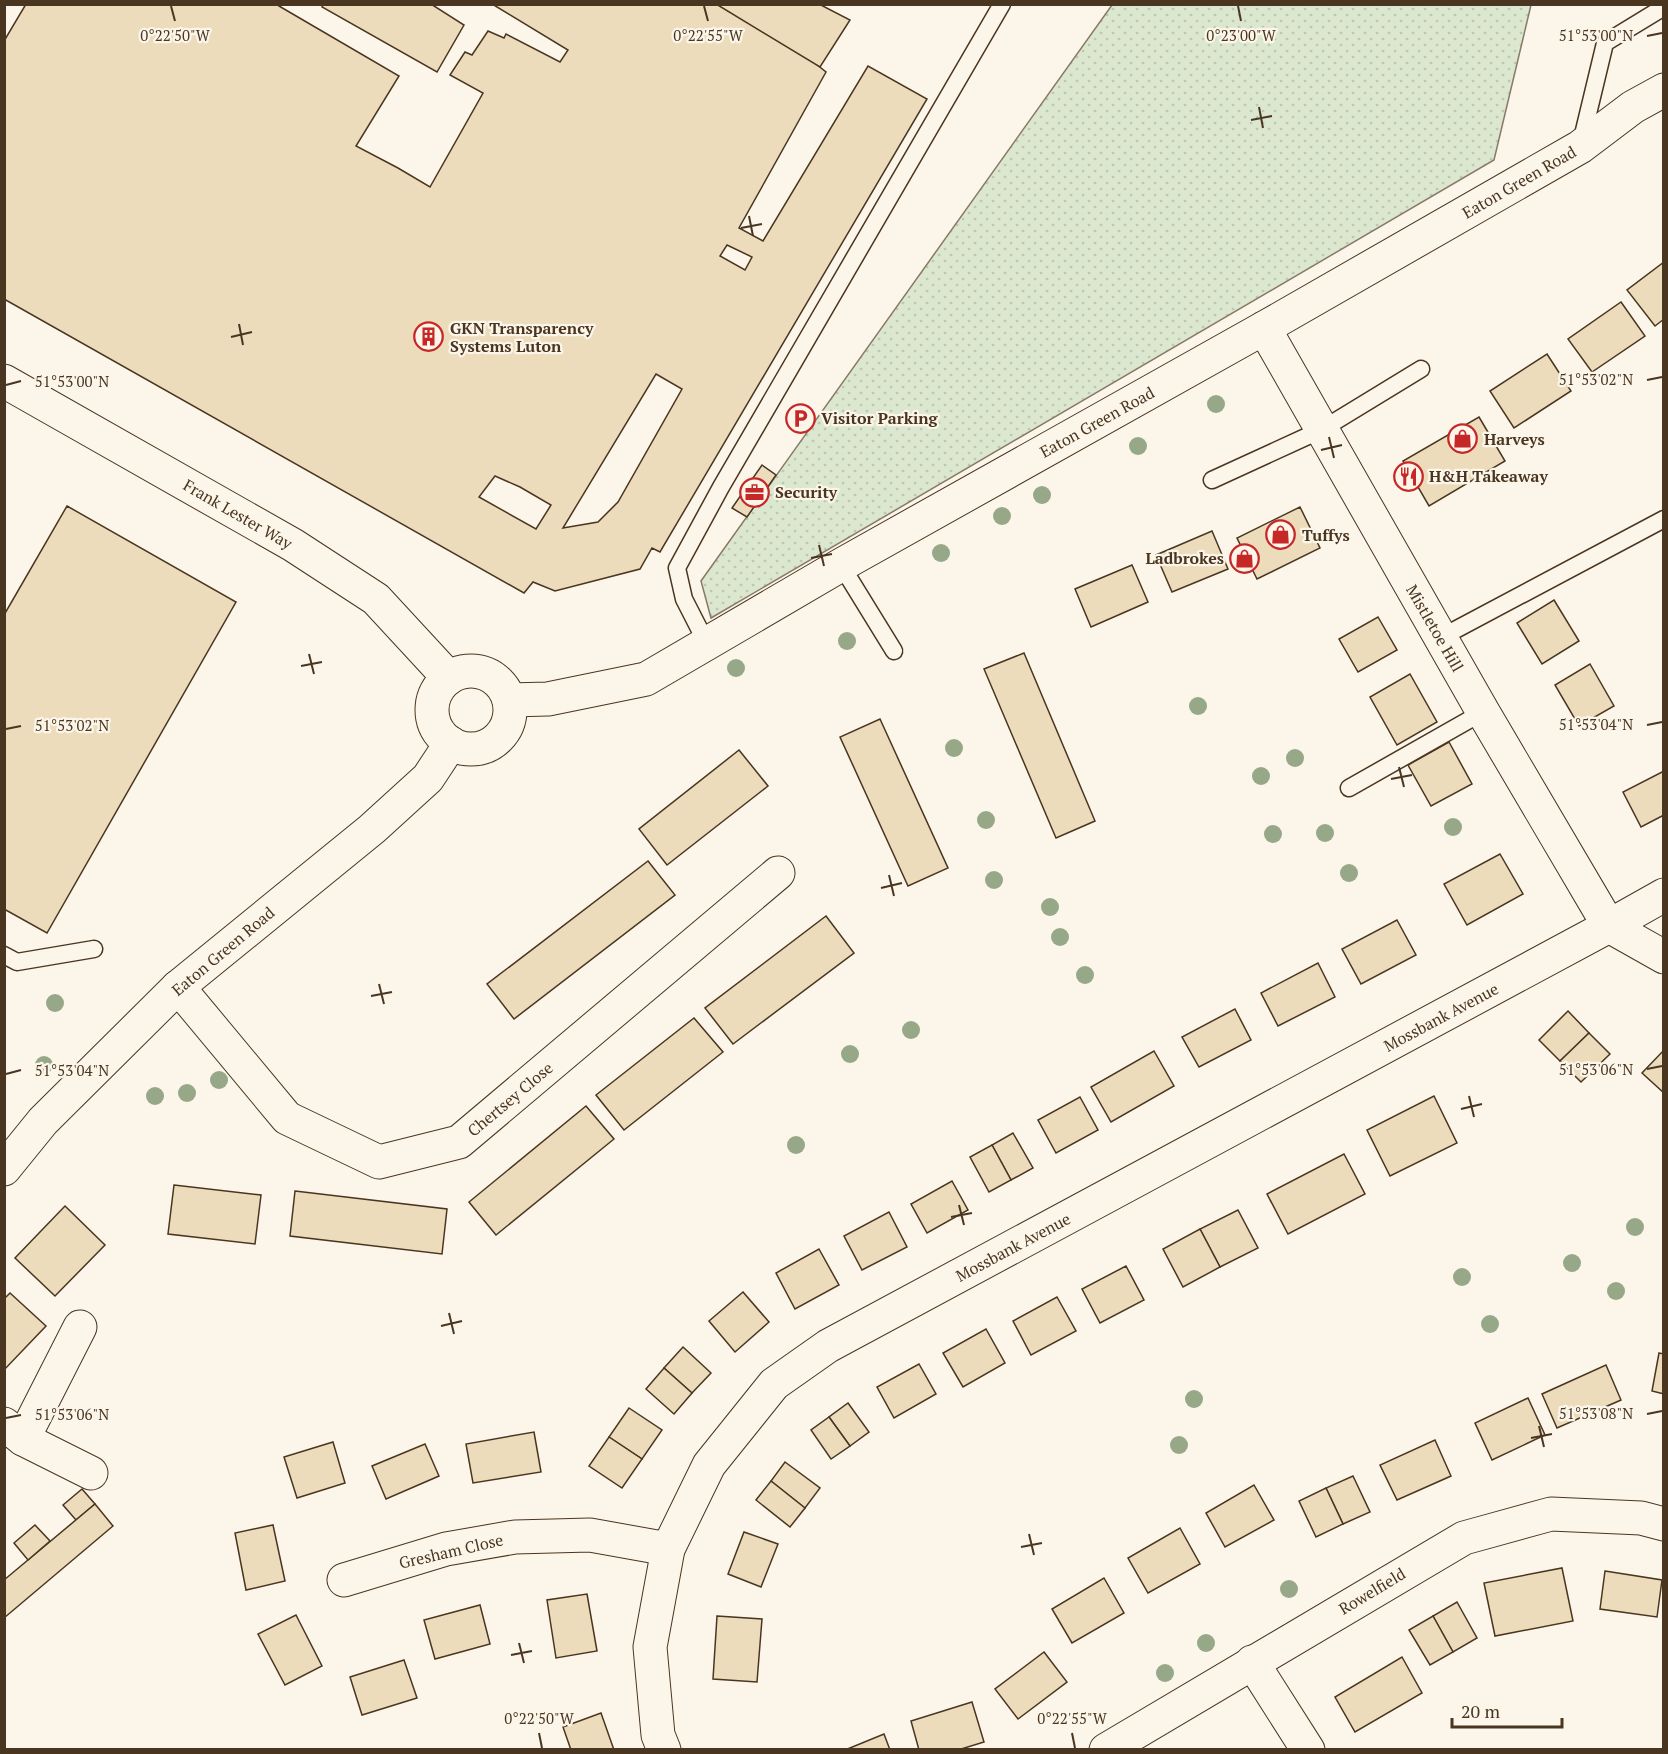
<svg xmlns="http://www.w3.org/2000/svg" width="1668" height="1754" font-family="'PT Serif',serif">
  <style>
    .grass { fill: url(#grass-dots); stroke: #887966; stroke-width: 1.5 }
    .building { fill: #ecdcbc; stroke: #4a3520; stroke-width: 1.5; fill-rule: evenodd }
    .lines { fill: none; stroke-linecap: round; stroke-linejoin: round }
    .lane-casing { stroke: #4a3520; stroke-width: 19 }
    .street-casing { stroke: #4a3520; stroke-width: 35 }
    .secondary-casing { stroke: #4a3520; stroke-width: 35 }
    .lane { stroke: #fbf6e9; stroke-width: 16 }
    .street { stroke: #fbf6e9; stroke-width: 33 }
    .secondary { stroke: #fbf6e9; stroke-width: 33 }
    .tree { fill: #96a887 }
    .ticks { fill: none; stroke: #4a3520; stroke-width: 2 }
    .labels { text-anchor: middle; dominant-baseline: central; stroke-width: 4.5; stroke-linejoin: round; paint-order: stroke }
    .street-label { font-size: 16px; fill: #4a3520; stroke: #fbf6e9 }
    .poi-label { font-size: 16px; font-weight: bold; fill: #4a3520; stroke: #fbf6e9; text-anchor: start }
    .ticks-label { font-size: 15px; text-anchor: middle; fill: #4a3520; stroke: #fbf6e9; stroke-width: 4.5; stroke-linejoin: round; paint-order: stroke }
  </style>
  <defs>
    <pattern id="grass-dots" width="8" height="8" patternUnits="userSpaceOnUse" patternTransform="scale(1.5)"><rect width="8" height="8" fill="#dce7d0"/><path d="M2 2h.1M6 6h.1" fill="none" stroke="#bec7b2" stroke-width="1.8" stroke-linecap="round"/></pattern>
  </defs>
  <rect width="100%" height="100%" fill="#fbf6e9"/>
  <!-- grass -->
  <polygon class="grass" points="1112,5 1531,5 1494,160 711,618 701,581"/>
  <!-- building -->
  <g class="building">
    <path d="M 26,4 L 281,4 L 279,6 L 399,76 L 356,146 L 398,168 L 430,187 L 483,93 L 450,75 L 465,52 L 472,55 L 488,31 L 504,38 L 506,34 L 560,62 L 568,50 L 492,4 L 717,4 L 811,60 L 826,72 L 739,228 L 763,241 L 868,66 L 927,99 L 660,552 L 652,548 L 640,569 L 555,591 L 533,582 L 524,593 L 4,299 L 4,41 ZM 727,245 L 752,257 L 745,270 L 720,256 ZM 656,374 L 682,389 L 618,502 L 598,522 L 563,528 ZM 495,476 L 520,487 L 551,505 L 536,529 L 479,497 Z"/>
    <polygon points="323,4 431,4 464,25 437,72 322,7"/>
    <polygon points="716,4 819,4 850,20 820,67"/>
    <polygon points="1664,262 1664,319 1655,326 1627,290"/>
    <polygon points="1621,302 1645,336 1592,372 1568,339"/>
    <polygon points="1547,354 1571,391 1514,428 1490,391"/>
    <polygon points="1479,417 1505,461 1429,506 1403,461"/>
    <polygon points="762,465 776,475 747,517 732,508"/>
    <polygon points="67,506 236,602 47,933 4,909 4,615"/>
    <polygon points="1300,507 1320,548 1257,579 1237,538"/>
    <polygon points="1212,531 1228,569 1172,592 1156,555"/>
    <polygon points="1132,565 1148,602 1091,627 1075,589"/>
    <polygon points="1554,600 1579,641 1542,664 1517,623"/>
    <polygon points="1378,617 1397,650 1358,672 1339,639"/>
    <polygon points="1024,653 1095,821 1056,838 984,669"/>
    <polygon points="1590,664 1614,706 1579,726 1555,685"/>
    <polygon points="1410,674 1437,722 1397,745 1370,697"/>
    <polygon points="880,719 948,868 908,886 840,737"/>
    <polygon points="1449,742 1472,784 1431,806 1408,765"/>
    <polygon points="739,750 768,786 667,865 639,829"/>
    <polygon points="1664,771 1664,815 1641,827 1623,792"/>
    <polygon points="1500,854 1523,894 1467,925 1444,884"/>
    <polygon points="648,861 675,895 514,1019 487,984"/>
    <polygon points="826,916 854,953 733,1044 705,1008"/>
    <polygon points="1397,920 1416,955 1361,984 1342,949"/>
    <polygon points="1318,963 1335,997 1278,1026 1261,993"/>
    <polygon points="1235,1009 1251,1040 1199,1067 1182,1037"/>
    <polygon points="1568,1011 1589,1033 1560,1061 1539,1040"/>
    <polygon points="694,1018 723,1052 624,1130 596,1095"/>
    <polygon points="1589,1033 1610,1054 1581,1082 1560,1061"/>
    <polygon points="1664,1050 1664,1093 1642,1073"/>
    <polygon points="1154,1051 1174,1086 1111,1122 1091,1087"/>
    <polygon points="1434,1096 1457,1143 1390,1176 1367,1130"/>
    <polygon points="1080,1097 1098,1130 1056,1153 1038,1120"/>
    <polygon points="586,1106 614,1139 496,1235 469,1202"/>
    <polygon points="1013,1133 1033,1168 1011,1180 992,1145"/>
    <polygon points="992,1145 1011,1180 989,1192 970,1157"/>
    <polygon points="1344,1154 1365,1194 1288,1234 1267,1194"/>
    <polygon points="952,1181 968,1210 927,1233 911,1204"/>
    <polygon points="174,1185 261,1195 255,1244 168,1234"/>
    <polygon points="295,1191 447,1209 442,1254 290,1236"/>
    <polygon points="65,1206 105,1245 55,1296 15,1258"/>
    <polygon points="1238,1210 1258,1248 1220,1267 1200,1229"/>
    <polygon points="889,1212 907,1247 862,1270 844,1236"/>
    <polygon points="1200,1229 1220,1267 1183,1287 1163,1249"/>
    <polygon points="819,1249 839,1285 795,1309 776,1273"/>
    <polygon points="1126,1266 1144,1300 1100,1323 1082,1289"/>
    <polygon points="743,1292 769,1322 735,1352 709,1321"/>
    <polygon points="10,1293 46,1326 4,1370 4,1299"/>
    <polygon points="1057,1297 1076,1331 1031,1355 1013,1321"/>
    <polygon points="986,1329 1005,1363 963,1387 943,1353"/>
    <polygon points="683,1347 711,1373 692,1393 664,1368"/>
    <polygon points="1659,1353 1664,1354 1664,1394 1652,1391"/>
    <polygon points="919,1364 936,1394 894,1418 877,1387"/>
    <polygon points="1606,1365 1621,1400 1557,1428 1542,1394"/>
    <polygon points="664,1368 692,1393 674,1414 646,1389"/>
    <polygon points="1528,1398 1545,1435 1492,1460 1475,1423"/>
    <polygon points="848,1403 869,1432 850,1446 829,1417"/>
    <polygon points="629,1408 662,1430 642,1459 609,1437"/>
    <polygon points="829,1417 850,1446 831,1459 811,1430"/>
    <polygon points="534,1432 541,1472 473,1483 466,1444"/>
    <polygon points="609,1437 642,1459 622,1488 589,1466"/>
    <polygon points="1435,1440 1451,1476 1397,1500 1380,1465"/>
    <polygon points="333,1442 345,1483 297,1498 284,1457"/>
    <polygon points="425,1444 439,1476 386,1499 372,1466"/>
    <polygon points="785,1462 820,1488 805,1508 771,1481"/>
    <polygon points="1353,1476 1370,1512 1343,1524 1326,1488"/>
    <polygon points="771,1481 805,1508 790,1527 756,1500"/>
    <polygon points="1254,1485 1274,1520 1225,1547 1206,1513"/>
    <polygon points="1326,1488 1343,1524 1316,1537 1299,1501"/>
    <polygon points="82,1489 95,1504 76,1520 63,1505"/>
    <polygon points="95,1504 113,1526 4,1618 4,1580"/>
    <polygon points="35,1525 50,1541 28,1560 14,1543"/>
    <polygon points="273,1525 285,1581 246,1590 235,1533"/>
    <polygon points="1180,1528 1200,1564 1148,1593 1128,1558"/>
    <polygon points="744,1532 778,1544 761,1587 728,1574"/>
    <polygon points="1562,1568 1573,1621 1495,1636 1484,1583"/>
    <polygon points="1605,1571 1662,1580 1657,1617 1600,1609"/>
    <polygon points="1104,1578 1124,1613 1072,1643 1052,1609"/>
    <polygon points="587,1594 597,1651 556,1658 547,1600"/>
    <polygon points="1457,1602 1477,1638 1453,1652 1433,1616"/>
    <polygon points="480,1605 490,1644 435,1659 424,1620"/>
    <polygon points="296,1615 322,1666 285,1685 258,1634"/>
    <polygon points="717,1616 762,1619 757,1682 713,1679"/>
    <polygon points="1433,1616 1453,1652 1430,1665 1409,1630"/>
    <polygon points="1044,1652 1067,1682 1018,1719 995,1689"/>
    <polygon points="1402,1657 1422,1693 1355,1732 1335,1697"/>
    <polygon points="404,1660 417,1698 362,1715 350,1677"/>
    <polygon points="972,1702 984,1742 958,1750 919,1750 911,1721"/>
    <polygon points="601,1713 614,1750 571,1750 563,1727"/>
    <polygon points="884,1734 890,1750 845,1750"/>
  </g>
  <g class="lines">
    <defs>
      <g id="lane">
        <polyline points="1581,143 1605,43 1664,7"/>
        <polyline points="1212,480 1321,430 1421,369"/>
        <polyline points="841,565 894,651"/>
        <polyline points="1440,638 1664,519"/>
        <polyline points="707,644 684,599 677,568 721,487 1002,4"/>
        <polyline points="1349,788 1483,712"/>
        <polyline points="4,955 17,962 94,949"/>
      </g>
      <g id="street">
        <polyline points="1264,328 1483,712 1609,926 1664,957"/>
        <polyline points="178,987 287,1118 379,1162 459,1142 778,873"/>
        <polyline points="4,1424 23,1439 91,1473"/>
        <polyline points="23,1439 80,1327"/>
        <polyline points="344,1580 446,1549 515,1537 590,1535 668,1549"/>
        <polyline points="1252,1662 1308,1750"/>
        <polyline points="664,1750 658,1735 650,1647 668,1549 709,1465 774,1384 828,1346 1609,926 1664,895"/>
        <polyline points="1106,1750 1464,1538 1551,1514 1641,1518 1664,1524"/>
      </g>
      <g id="secondary">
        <polyline points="4,381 293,545 376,599 449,678"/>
        <circle cx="471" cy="710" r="39"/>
        <polyline points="509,700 548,699 646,679 841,565 1264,328 1580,147 1633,107 1664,90"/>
        <polyline points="4,1169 43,1121 178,987 372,829 428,778 451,743"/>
      </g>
    </defs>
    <!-- lane casing -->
    <use href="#lane" class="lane-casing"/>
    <!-- street casing -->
    <use href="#street" class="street-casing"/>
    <!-- secondary casing -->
    <use href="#secondary" class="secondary-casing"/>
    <!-- lane -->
    <use href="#lane" class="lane"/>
    <!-- street -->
    <use href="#street" class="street"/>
    <!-- secondary -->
    <use href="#secondary" class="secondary"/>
  </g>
  <!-- trees -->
  <g class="tree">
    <circle cx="1216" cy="404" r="9"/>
    <circle cx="1138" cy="446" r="9"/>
    <circle cx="1042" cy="495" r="9"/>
    <circle cx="1002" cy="516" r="9"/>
    <circle cx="941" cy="553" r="9"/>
    <circle cx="847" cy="641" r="9"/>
    <circle cx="736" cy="668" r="9"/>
    <circle cx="1198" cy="706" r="9"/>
    <circle cx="954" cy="748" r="9"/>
    <circle cx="1295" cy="758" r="9"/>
    <circle cx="1261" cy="776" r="9"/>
    <circle cx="986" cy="820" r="9"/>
    <circle cx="1453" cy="827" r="9"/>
    <circle cx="1325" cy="833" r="9"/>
    <circle cx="1273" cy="834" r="9"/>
    <circle cx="1349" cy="873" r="9"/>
    <circle cx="994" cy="880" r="9"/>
    <circle cx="1050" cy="907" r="9"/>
    <circle cx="1060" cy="937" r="9"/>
    <circle cx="1085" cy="975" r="9"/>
    <circle cx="55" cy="1003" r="9"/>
    <circle cx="911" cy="1030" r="9"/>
    <circle cx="850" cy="1054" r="9"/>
    <circle cx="44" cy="1065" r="9"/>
    <circle cx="219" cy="1080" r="9"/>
    <circle cx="187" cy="1093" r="9"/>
    <circle cx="155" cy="1096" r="9"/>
    <circle cx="796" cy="1145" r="9"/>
    <circle cx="1635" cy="1227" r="9"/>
    <circle cx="1572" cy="1263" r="9"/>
    <circle cx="1462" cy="1277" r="9"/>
    <circle cx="1616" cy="1291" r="9"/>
    <circle cx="1490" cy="1324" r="9"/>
    <circle cx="1194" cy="1399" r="9"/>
    <circle cx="1179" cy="1445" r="9"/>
    <circle cx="1289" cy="1589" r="9"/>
    <circle cx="1206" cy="1643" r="9"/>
    <circle cx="1165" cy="1673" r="9"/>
  </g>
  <!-- ticks -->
  <path class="ticks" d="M 171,6 L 175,21M 704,6 L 708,21M 1238,6 L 1241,21M 1647,36 L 1662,33M 1259,107 L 1263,128M 1251,120 L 1272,116M 749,216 L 753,236M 741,228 L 762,224M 239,324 L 243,345M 231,337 L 252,332M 1647,380 L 1662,377M 6,385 L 21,381M 1329,437 L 1334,458M 1321,450 L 1342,445M 819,545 L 824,566M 811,558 L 832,554M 309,654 L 314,674M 301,666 L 322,662M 1647,725 L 1662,722M 6,729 L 21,726M 1399,767 L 1404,787M 1391,779 L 1412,775M 889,875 L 894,896M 881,888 L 902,883M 379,984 L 384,1004M 371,996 L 392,992M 1647,1069 L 1662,1066M 6,1074 L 21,1070M 1469,1096 L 1474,1117M 1461,1109 L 1482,1104M 959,1205 L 964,1225M 951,1217 L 972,1213M 449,1313 L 454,1334M 441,1326 L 462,1321M 1647,1414 L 1662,1411M 6,1418 L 21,1415M 1539,1426 L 1544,1447M 1531,1438 L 1552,1434M 1029,1534 L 1034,1555M 1021,1547 L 1042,1543M 519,1643 L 524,1663M 511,1655 L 532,1651M 539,1733 L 542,1748M 1072,1733 L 1075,1748"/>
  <!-- icons -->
  <defs>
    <symbol id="building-ring" viewBox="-11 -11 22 22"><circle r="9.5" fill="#fbf6e9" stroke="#c62828" stroke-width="1.5"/><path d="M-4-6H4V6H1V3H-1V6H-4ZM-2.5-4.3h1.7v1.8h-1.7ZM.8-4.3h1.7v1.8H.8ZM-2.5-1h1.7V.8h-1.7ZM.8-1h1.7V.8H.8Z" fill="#c62828"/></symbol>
    <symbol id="parking-ring" viewBox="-11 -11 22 22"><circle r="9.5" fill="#fbf6e9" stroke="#c62828" stroke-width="1.5"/><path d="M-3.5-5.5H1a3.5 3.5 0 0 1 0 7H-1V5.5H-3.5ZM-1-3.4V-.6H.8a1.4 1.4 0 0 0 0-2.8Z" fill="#c62828"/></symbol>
    <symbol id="shop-ring" viewBox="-11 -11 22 22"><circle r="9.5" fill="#fbf6e9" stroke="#c62828" stroke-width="1.5"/><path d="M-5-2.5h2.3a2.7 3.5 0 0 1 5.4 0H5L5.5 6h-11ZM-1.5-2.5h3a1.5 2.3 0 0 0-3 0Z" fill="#c62828"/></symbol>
    <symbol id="restaurant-ring" viewBox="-11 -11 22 22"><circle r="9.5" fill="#fbf6e9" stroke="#c62828" stroke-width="1.5"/><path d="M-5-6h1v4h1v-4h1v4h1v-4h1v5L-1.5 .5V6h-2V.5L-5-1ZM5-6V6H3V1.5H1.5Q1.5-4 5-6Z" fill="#c62828"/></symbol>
    <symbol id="office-ring" viewBox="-11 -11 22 22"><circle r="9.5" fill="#fbf6e9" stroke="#c62828" stroke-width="1.5"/><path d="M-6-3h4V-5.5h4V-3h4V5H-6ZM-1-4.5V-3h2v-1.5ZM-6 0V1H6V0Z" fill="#c62828"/></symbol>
  </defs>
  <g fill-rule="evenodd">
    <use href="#building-ring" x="412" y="320" width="33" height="33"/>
    <use href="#parking-ring" x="784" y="402" width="33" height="33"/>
    <use href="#shop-ring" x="1446" y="422" width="33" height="33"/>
    <use href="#restaurant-ring" x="1392" y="460" width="33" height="33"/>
    <use href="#office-ring" x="738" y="476" width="33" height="33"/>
    <use href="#shop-ring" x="1264" y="518" width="33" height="33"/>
    <use href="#shop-ring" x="1228" y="542" width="33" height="33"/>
  </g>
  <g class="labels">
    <!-- street labels -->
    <g class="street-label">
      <text transform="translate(1519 182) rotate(-30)">Eaton Green Road</text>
      <text transform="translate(1097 422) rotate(-29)">Eaton Green Road</text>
      <text transform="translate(238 514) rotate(30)">Frank Lester Way</text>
      <text transform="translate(1435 628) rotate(60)">Mistletoe Hill</text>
      <text transform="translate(223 951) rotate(-40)">Eaton Green Road</text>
      <text transform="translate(1441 1017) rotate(-28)">Mossbank Avenue</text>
      <text transform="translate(510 1099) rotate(-40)">Chertsey Close</text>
      <text transform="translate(1013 1247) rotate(-28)">Mossbank Avenue</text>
      <text transform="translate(451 1551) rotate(-13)">Gresham Close</text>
      <text transform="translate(1372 1591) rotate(-31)">Rowelfield</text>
    </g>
    <!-- poi labels -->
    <g class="poi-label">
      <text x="450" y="328">GKN Transparency<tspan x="450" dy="18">Systems Luton</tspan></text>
      <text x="821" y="418">Visitor Parking</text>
      <text x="1484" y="439">Harveys</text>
      <text x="1429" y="476">H&amp;H Takeaway</text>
      <text x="775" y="492">Security</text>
      <text x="1302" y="535">Tuffys</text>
      <text x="1224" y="558" text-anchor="end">Ladbrokes</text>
    </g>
  </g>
  <g class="ticks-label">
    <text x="1596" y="41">51°53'00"N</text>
    <text x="175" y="41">0°22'50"W</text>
    <text x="708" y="41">0°22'55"W</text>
    <text x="1241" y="41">0°23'00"W</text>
    <text x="1596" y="385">51°53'02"N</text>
    <text x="72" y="387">51°53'00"N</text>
    <text x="1596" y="730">51°53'04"N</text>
    <text x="72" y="731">51°53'02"N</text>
    <text x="1596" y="1075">51°53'06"N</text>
    <text x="72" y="1076">51°53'04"N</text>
    <text x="1596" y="1419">51°53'08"N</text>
    <text x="72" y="1420">51°53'06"N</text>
    <text x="539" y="1724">0°22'50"W</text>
    <text x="1072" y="1724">0°22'55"W</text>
  </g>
  <!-- border -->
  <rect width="1668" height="1754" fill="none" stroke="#4a3520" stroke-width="12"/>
  <!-- scale -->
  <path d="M1452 1718v9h110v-9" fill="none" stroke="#4a3520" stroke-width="3"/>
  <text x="1461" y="1718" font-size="18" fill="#4a3520" stroke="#fbf6e9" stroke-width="4.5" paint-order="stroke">20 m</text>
</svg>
